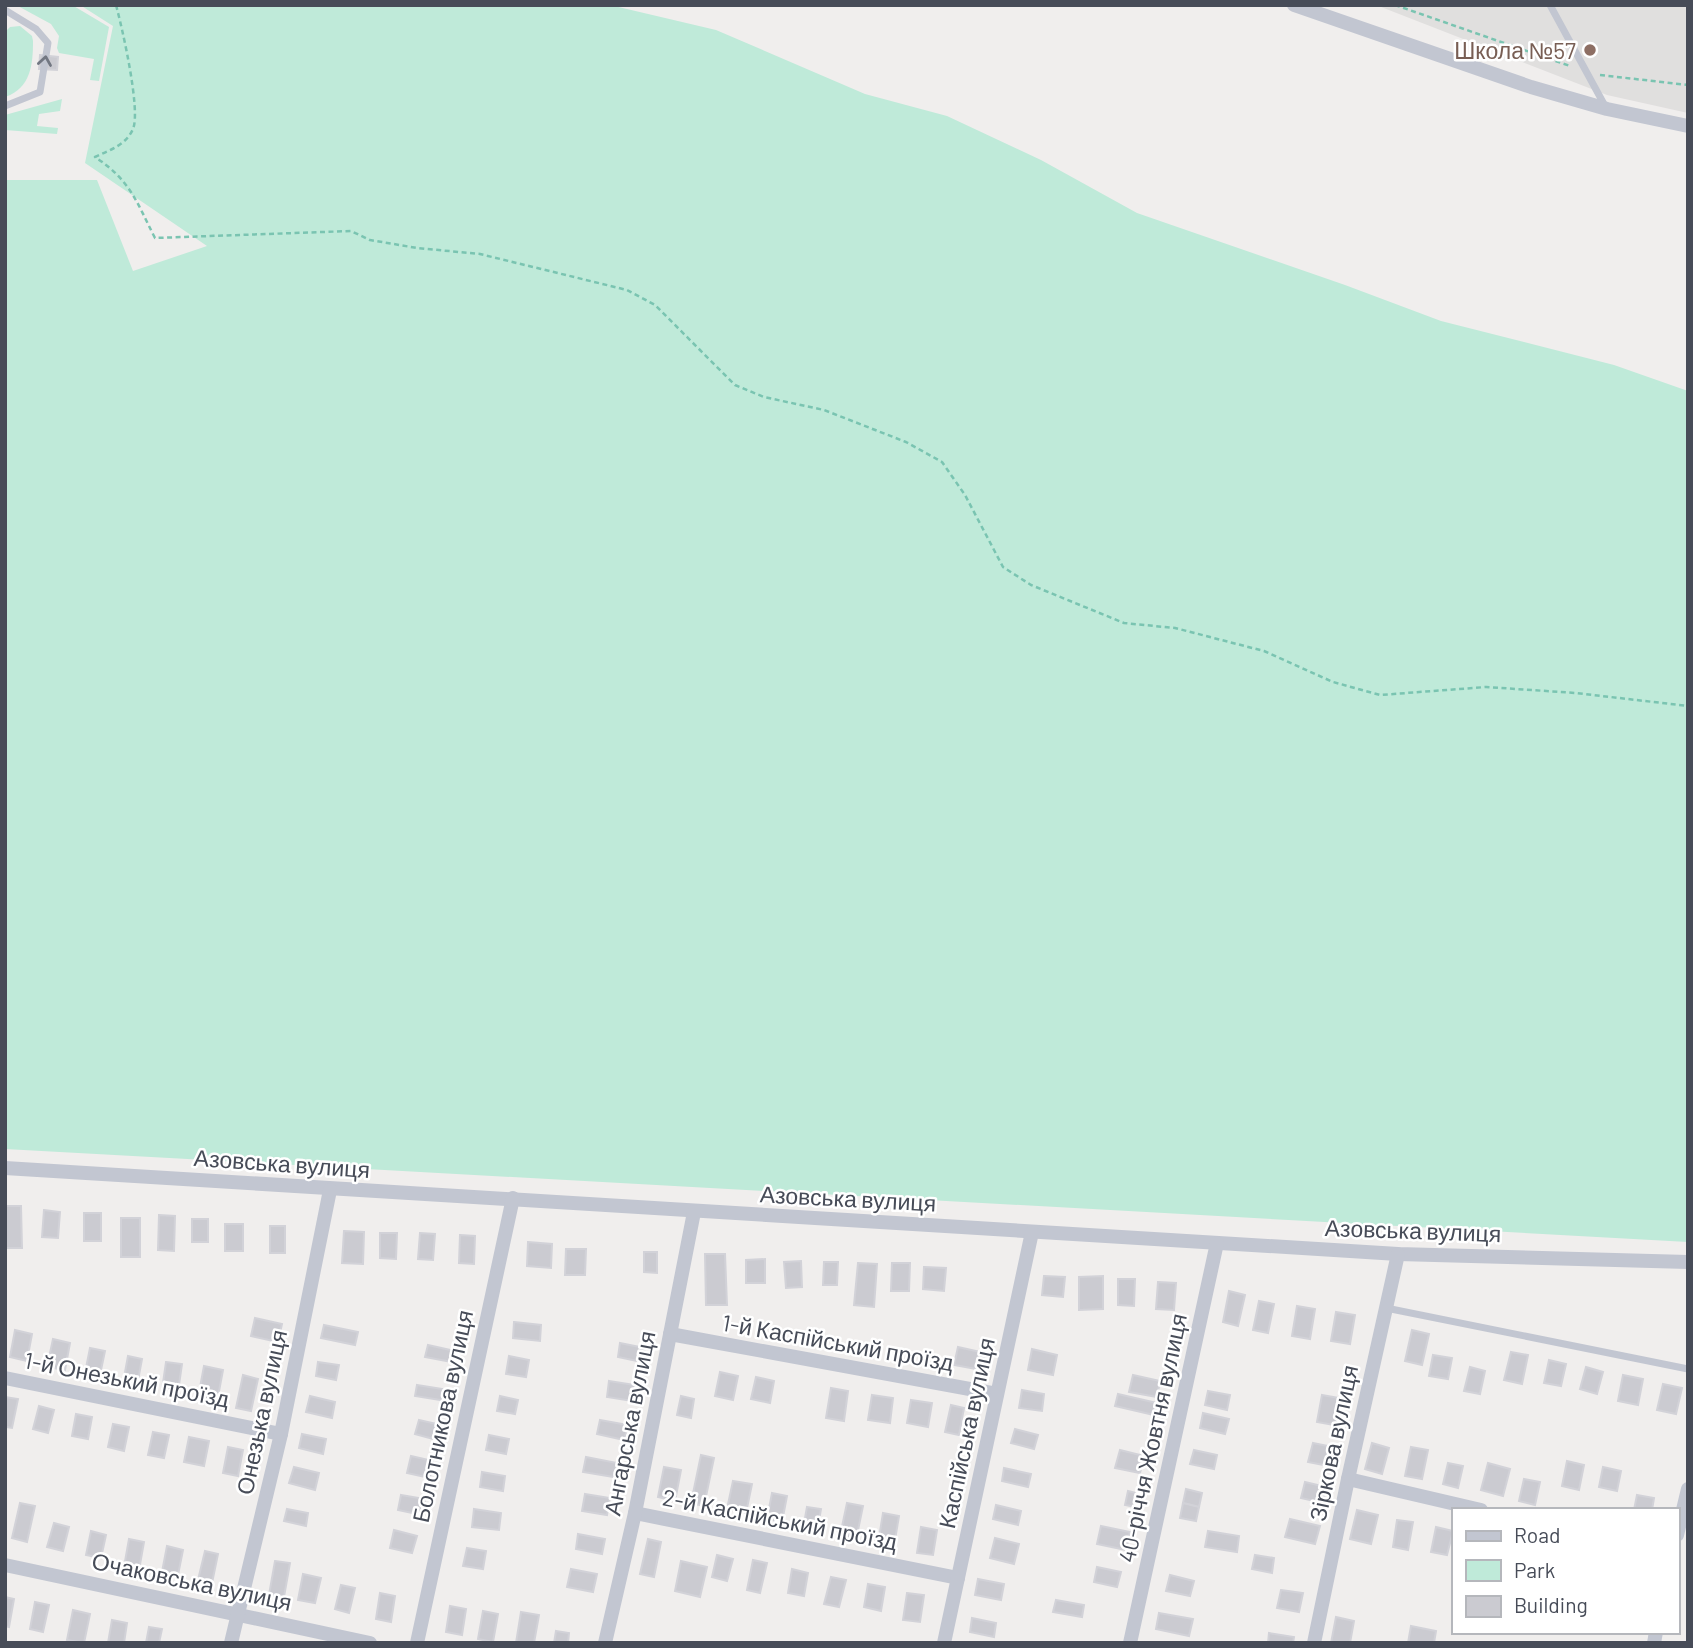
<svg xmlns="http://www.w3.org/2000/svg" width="1693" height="1648" font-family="Barlow,sans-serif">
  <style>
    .education { fill: #e0dfde }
    .green { fill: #bfead9 }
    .building { fill: #cbcbd1; stroke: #d2d2d8; stroke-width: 2 }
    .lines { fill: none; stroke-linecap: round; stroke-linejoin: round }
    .path { stroke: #7ac4b1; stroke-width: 2.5; stroke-dasharray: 5 3.5; stroke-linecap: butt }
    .service { stroke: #c2c6d1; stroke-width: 7 }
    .minor { stroke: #c2c6d1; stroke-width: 14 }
    .oneway { stroke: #727782 }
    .education-dot { fill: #8d6e63; stroke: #fff; stroke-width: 2.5 }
    .labels { text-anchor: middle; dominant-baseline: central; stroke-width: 5; stroke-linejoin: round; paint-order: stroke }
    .education-label { font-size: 23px; fill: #785e54; stroke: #fff; text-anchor: end }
    .street-label { font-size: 23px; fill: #474c58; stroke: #fff }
  </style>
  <rect width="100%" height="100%" fill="#f0eeed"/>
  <!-- education -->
  <polygon class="education" points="1376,5 1688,5 1688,113 1607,95"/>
  <!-- green -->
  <g class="green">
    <polygon points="16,5 72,5 109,27 99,81 90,80 94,59 59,53 57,48 59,36 51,24"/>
    <polygon points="80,5 610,5 716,30 865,94 947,116 1041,160 1137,213 1345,285 1441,321 1614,365 1688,391 1688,1242 5,1149 5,180 97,180 133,271 207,246 85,163 113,26"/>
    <path d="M 20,26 L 32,36 L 33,41 C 33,64 31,88 5,97 L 5,32 L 10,27 Z"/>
    <polygon points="62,99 60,111 39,114 37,126 58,128 57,134 5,130 5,115"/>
  </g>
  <!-- building -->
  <g class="building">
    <polygon points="40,55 58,57 57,70 39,69"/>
    <polygon points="6,1206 21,1206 22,1248 6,1248"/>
    <polygon points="44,1210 60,1212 58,1238 42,1237"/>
    <rect x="84" y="1213" width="17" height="28"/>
    <polygon points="159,1215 175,1216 174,1251 158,1250"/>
    <rect x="121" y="1218" width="19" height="39"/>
    <rect x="192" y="1219" width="16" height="23"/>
    <rect x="225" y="1224" width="18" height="27"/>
    <rect x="270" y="1226" width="15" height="27"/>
    <polygon points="344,1231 364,1232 363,1264 342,1263"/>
    <polygon points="380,1233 397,1233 396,1259 380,1258"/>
    <polygon points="420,1233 435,1234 433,1260 418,1259"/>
    <polygon points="460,1235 475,1236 474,1264 459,1263"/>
    <polygon points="528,1242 552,1244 551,1268 527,1266"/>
    <polygon points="566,1249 586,1249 585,1275 565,1275"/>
    <polygon points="644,1252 657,1252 657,1273 644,1272"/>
    <polygon points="705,1254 725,1254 727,1305 706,1305"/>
    <polygon points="765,1259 765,1283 746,1283 746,1260"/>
    <polygon points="801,1261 802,1287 786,1288 784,1262"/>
    <polygon points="824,1262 838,1262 837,1285 823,1285"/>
    <polygon points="858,1263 877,1264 874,1307 854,1305"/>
    <polygon points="892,1263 910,1263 909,1291 891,1291"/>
    <polygon points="924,1267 946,1268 944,1291 923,1289"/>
    <polygon points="1044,1276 1065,1277 1063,1297 1042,1295"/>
    <polygon points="1103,1276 1103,1309 1079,1310 1079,1277"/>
    <polygon points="1118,1279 1135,1279 1134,1306 1118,1305"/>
    <polygon points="1158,1282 1176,1283 1174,1310 1156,1309"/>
    <polygon points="1229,1291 1245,1295 1238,1326 1223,1322"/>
    <polygon points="1259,1301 1274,1304 1268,1333 1253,1330"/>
    <polygon points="1297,1306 1315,1309 1310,1339 1292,1336"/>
    <polygon points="1336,1312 1355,1315 1350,1344 1331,1341"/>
    <polygon points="255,1318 282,1324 278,1342 251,1336"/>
    <polygon points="514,1322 541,1325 540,1341 513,1338"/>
    <polygon points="324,1325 358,1332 355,1345 321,1338"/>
    <polygon points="15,1330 32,1334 27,1361 10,1357"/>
    <polygon points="1412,1330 1429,1334 1422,1365 1405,1361"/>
    <polygon points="53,1339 70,1343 65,1370 47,1367"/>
    <polygon points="620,1343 645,1348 642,1362 618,1357"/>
    <polygon points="428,1345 455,1351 452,1362 425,1357"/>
    <polygon points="958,1347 985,1353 982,1370 954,1365"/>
    <polygon points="90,1348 105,1351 100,1375 85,1373"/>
    <polygon points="1032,1349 1057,1355 1053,1375 1028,1370"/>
    <polygon points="1511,1352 1528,1355 1522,1384 1504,1380"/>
    <polygon points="1433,1355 1452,1358 1448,1379 1429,1376"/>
    <polygon points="128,1356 142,1359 137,1386 123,1383"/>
    <polygon points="509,1356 529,1360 526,1377 506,1374"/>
    <polygon points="1549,1360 1566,1364 1561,1386 1544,1383"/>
    <polygon points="166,1362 182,1364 178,1392 162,1390"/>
    <polygon points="318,1362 339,1365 336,1380 316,1376"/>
    <polygon points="204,1366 223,1370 217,1402 198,1398"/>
    <polygon points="1470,1367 1485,1371 1480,1394 1464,1391"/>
    <polygon points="1586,1367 1603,1372 1597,1394 1580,1389"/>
    <polygon points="720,1372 738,1376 733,1400 715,1396"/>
    <polygon points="243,1375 258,1379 251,1411 236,1408"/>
    <polygon points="1133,1375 1160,1381 1157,1397 1129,1392"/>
    <polygon points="1623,1375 1643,1379 1638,1405 1618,1401"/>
    <polygon points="756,1377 774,1381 770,1403 751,1399"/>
    <polygon points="609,1381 635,1385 633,1401 607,1397"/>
    <polygon points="1663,1384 1682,1388 1676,1414 1657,1410"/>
    <polygon points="417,1385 449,1390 447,1401 415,1396"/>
    <polygon points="831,1388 848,1391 844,1421 826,1418"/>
    <polygon points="1022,1390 1044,1394 1042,1411 1019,1408"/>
    <polygon points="1208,1391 1230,1395 1227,1410 1205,1405"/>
    <polygon points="1118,1394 1157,1403 1154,1415 1115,1406"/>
    <polygon points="872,1395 893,1398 890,1423 868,1420"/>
    <polygon points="1322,1395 1345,1399 1340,1426 1317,1422"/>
    <polygon points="310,1396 335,1402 332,1418 306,1412"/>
    <polygon points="500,1396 518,1400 515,1414 497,1411"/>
    <polygon points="681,1396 694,1399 691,1418 677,1415"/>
    <polygon points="5,1397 18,1399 12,1428 5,1427"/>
    <polygon points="911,1400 932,1403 928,1427 907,1423"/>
    <polygon points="951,1405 964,1408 959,1435 945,1432"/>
    <polygon points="39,1406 54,1410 48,1433 33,1429"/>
    <polygon points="1203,1413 1229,1419 1225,1434 1200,1428"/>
    <polygon points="76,1414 92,1417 88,1439 72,1436"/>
    <polygon points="419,1420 441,1425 437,1440 415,1434"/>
    <polygon points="600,1420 628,1425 624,1440 597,1434"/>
    <polygon points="113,1424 129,1427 124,1451 108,1447"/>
    <polygon points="1015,1429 1038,1435 1034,1449 1011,1443"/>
    <polygon points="153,1432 169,1435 164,1458 148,1455"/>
    <polygon points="302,1434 326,1439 323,1454 299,1448"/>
    <polygon points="489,1435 509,1439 506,1454 486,1450"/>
    <polygon points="189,1437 209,1441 204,1466 184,1462"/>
    <polygon points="1313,1443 1333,1447 1329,1466 1308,1462"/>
    <polygon points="1372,1443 1389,1448 1382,1474 1365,1469"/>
    <polygon points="228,1447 243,1450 238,1476 223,1473"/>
    <polygon points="1411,1447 1428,1450 1422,1479 1405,1476"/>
    <polygon points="1120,1450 1144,1456 1140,1473 1115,1468"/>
    <polygon points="1194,1450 1217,1455 1214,1469 1190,1464"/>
    <polygon points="701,1455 714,1458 704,1506 691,1503"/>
    <polygon points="411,1456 433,1461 430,1478 407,1473"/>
    <polygon points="586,1457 617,1463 614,1477 583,1472"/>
    <polygon points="1567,1461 1584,1465 1579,1490 1562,1486"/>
    <polygon points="1448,1463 1463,1466 1458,1488 1443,1484"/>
    <polygon points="1488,1463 1510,1469 1503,1496 1481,1490"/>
    <polygon points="294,1467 319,1473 315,1490 289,1483"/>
    <polygon points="664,1467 681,1470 675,1501 658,1497"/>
    <polygon points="1603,1467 1621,1471 1617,1491 1599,1487"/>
    <polygon points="1004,1468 1031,1474 1028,1487 1002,1481"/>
    <polygon points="482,1472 505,1476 503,1491 480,1487"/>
    <polygon points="1524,1479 1540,1482 1535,1505 1519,1501"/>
    <polygon points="733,1481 752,1484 746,1513 727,1509"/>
    <polygon points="1305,1482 1326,1487 1323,1503 1301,1498"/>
    <polygon points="1186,1489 1202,1493 1199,1507 1183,1503"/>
    <polygon points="1128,1491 1144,1495 1141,1508 1125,1505"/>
    <polygon points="772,1493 787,1496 782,1522 767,1519"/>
    <polygon points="585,1494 610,1498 607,1515 582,1511"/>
    <polygon points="401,1495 425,1499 422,1515 398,1510"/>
    <polygon points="1637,1495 1654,1498 1652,1510 1634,1510"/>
    <polygon points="20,1503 35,1506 27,1542 12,1538"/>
    <polygon points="847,1503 863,1506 856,1540 840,1536"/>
    <polygon points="1183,1503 1199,1507 1196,1521 1180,1518"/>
    <polygon points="996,1505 1021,1511 1018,1525 993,1519"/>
    <polygon points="807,1507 821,1509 817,1532 803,1529"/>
    <polygon points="287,1509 308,1513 306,1526 284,1521"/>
    <polygon points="474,1509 501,1513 499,1530 472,1527"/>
    <polygon points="1357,1510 1378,1515 1371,1544 1350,1539"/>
    <polygon points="883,1513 899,1516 894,1546 878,1544"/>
    <polygon points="1290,1519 1320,1526 1315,1544 1285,1537"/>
    <polygon points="1397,1520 1413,1522 1408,1550 1393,1547"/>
    <polygon points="54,1523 69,1527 63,1551 47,1547"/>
    <polygon points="1101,1526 1130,1532 1126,1550 1097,1544"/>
    <polygon points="921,1527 937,1530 933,1555 917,1553"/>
    <polygon points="1436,1527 1453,1531 1447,1555 1431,1552"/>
    <polygon points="394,1530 417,1536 412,1553 390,1548"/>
    <polygon points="91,1531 106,1535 101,1558 86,1555"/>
    <polygon points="1208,1531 1239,1536 1237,1552 1205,1547"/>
    <polygon points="578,1534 605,1539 602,1554 576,1549"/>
    <polygon points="995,1538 1019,1544 1014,1564 990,1558"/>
    <polygon points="129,1539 144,1542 139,1570 124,1567"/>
    <polygon points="648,1539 661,1542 654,1577 640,1574"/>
    <polygon points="167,1546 183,1550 178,1575 162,1572"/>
    <polygon points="467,1548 486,1551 483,1569 463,1566"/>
    <polygon points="205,1551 218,1554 212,1583 198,1580"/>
    <polygon points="717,1555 733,1559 727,1581 712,1577"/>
    <polygon points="1255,1555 1274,1558 1272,1573 1252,1569"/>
    <polygon points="753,1560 767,1563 760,1593 747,1590"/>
    <polygon points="275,1561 290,1563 284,1597 269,1595"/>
    <polygon points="681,1561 707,1567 700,1597 675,1591"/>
    <polygon points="1097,1567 1121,1572 1117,1587 1094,1582"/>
    <polygon points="571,1569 597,1574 593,1592 567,1587"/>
    <polygon points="792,1569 808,1573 804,1596 788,1593"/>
    <polygon points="303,1574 321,1578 315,1603 298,1600"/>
    <polygon points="1170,1575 1194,1581 1190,1596 1166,1591"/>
    <polygon points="831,1577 846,1580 839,1607 824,1604"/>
    <polygon points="978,1579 1004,1584 1001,1600 975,1595"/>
    <polygon points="868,1584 885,1587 881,1611 864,1607"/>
    <polygon points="341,1585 355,1588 349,1613 335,1609"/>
    <polygon points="1281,1590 1303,1593 1299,1612 1277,1608"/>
    <polygon points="380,1593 395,1596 391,1622 376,1619"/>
    <polygon points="907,1593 924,1595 920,1622 903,1620"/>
    <polygon points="5,1597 14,1599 9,1627 5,1626"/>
    <polygon points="1056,1600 1084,1605 1082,1617 1053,1612"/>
    <polygon points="35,1602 49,1605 43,1632 30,1629"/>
    <polygon points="450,1606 466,1609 462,1635 446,1632"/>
    <polygon points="73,1610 90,1614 84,1643 67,1640"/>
    <polygon points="483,1611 498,1614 493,1642 478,1639"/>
    <polygon points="521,1612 539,1615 534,1643 516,1643"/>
    <polygon points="1159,1613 1193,1619 1189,1636 1156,1629"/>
    <polygon points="1336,1617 1354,1621 1350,1643 1331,1643"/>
    <polygon points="972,1618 996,1623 994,1637 970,1632"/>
    <polygon points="112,1620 127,1623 124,1643 108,1643"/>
    <polygon points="1411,1626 1436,1631 1434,1643 1408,1643"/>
    <polygon points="149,1627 162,1629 159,1643 146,1643"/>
    <polygon points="556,1631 569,1633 568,1643 554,1643"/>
    <polygon points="1269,1633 1294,1637 1293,1643 1268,1643"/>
  </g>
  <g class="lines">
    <!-- path -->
    <g class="path">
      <path d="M 116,5 C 122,27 141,110 133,129 C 126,145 110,150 95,157 C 131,181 136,201 155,238 L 351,231 L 370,240 L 417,248 L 480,254 L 627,290 L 655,305 L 735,385 L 764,397 L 824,410 L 906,442 L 942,462 L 965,495 L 1003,567 L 1031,585 L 1124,623 L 1175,628 L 1264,651 L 1333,682 L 1380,695 L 1486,687 L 1576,693 L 1688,706"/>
      <polyline points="1395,5 1570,66"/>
      <polyline points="1600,75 1688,85"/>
    </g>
    <!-- service -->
    <g class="service">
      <polyline points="1550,5 1605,106"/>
      <polyline points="5,10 36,29 48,43 40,92 5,106"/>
      <polyline points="1386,1308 1688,1369"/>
    </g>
    <!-- minor -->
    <g class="minor">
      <polyline points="1294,5 1531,87 1607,109 1688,126"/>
      <polyline points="5,1168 1398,1254 1688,1262"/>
      <polyline points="670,1334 997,1394"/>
      <polyline points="5,1378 281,1434"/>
      <polyline points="1348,1479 1481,1510"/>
      <polyline points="635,1513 958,1578"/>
      <polyline points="1677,1535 1688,1489"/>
      <polyline points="5,1565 370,1643"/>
      <polyline points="231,1643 281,1434 330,1190"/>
      <polyline points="417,1643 513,1198"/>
      <polyline points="605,1643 635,1513 694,1212"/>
      <polyline points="944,1643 1032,1232"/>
      <polyline points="1130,1643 1217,1243"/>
      <polyline points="1314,1643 1348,1479 1398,1254"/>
      <polyline points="1654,1643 1656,1632"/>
    </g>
  </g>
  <!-- one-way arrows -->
  <defs><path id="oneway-chevron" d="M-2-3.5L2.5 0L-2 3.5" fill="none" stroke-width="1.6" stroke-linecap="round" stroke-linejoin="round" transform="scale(1.75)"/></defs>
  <use class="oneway" href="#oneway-chevron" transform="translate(45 61) rotate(-81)"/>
  <!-- markers -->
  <circle class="education-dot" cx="1590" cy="50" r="7"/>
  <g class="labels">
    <!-- education labels -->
    <g class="education-label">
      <text x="1576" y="50">Школа №57</text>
    </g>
    <!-- street labels -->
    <g class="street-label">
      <text transform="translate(282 1163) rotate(4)">Азовська вулиця</text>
      <text transform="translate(848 1198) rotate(3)">Азовська вулиця</text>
      <text transform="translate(1413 1230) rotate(2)">Азовська вулиця</text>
      <text transform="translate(838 1342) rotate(10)">1-й Каспійський проїзд</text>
      <text transform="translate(127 1379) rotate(11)">1-й Онезький проїзд</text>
      <text transform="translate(261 1412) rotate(-78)">Онезька вулиця</text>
      <text transform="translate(442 1416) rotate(-78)">Болотникова вулиця</text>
      <text transform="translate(629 1423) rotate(-79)">Ангарська вулиця</text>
      <text transform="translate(966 1433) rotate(-78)">Каспійська вулиця</text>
      <text transform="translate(1152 1438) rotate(-78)">40-річчя Жовтня вулиця</text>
      <text transform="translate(1333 1443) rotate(-78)">Зіркова вулиця</text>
      <text transform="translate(780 1519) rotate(11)">2-й Каспійський проїзд</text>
      <text transform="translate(192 1581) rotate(12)">Очаковська вулиця</text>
    </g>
  </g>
  <!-- border -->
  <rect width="1693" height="1648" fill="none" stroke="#474c58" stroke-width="14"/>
  <!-- legend -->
  <rect x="1452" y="1508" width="228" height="126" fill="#ffffff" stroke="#b5b7bc" stroke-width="2"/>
  <rect x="1466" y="1531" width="35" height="10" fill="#c2c6d1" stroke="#b5b7bc" stroke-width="2"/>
  <text x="1514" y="1543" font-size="21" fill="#474c58">Road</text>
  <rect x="1466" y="1560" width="35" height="21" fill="#bfead9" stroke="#b5b7bc" stroke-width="2"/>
  <text x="1514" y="1578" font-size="21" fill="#474c58">Park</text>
  <rect x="1466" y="1596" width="35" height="21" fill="#cbcbd1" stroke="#b5b7bc" stroke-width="2"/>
  <text x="1514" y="1613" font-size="21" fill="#474c58">Building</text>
</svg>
